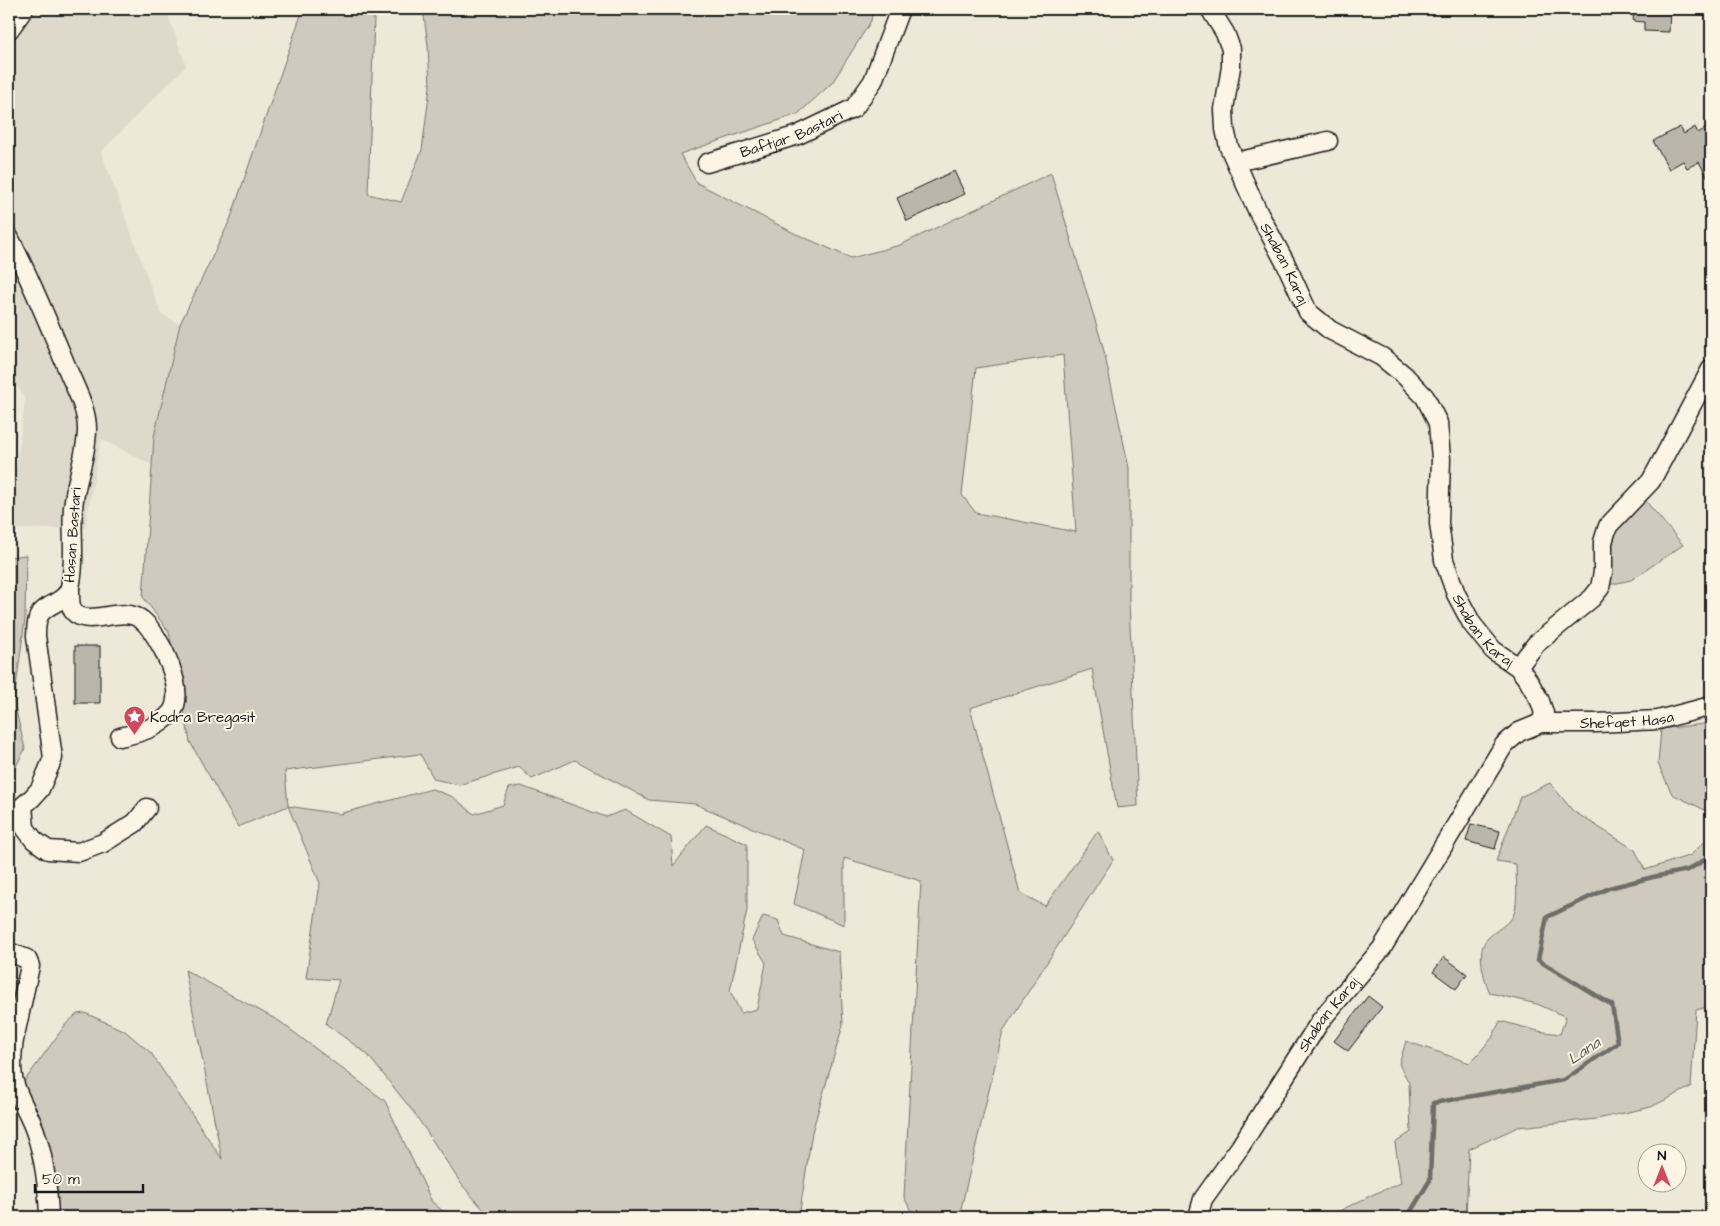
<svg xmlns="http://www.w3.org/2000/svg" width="1720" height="1226" font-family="'Architects Daughter',sans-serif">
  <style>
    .built { fill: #ded9cb }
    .green { fill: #cfcabd; stroke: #76736c; fill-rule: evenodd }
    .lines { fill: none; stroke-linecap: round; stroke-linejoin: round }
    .stream { stroke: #6f6c67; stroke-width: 4.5 }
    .building { fill: #bab6aa; stroke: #1c1c1c }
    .minor-casing { stroke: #1c1c1c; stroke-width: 21 }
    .minor { stroke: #fcf5e5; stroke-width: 18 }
    .labels { text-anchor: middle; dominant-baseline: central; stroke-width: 4; stroke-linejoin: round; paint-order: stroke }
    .street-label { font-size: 15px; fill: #1c1c1c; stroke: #fcf5e5 }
    .poi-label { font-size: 15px; fill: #1c1c1c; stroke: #fcf5e5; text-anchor: start }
    .water-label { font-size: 16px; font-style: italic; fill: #5b5854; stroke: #fcf5e5 }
  </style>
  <rect width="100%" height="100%" fill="#eee8d9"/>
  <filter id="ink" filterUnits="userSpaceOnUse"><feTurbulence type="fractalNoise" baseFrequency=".02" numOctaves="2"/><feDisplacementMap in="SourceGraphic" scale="10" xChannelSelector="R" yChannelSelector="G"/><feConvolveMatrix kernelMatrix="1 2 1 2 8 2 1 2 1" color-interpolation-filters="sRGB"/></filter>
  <g filter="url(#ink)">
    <!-- built -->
    <polygon class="built" points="9,9 166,9 186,66 101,152 161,314 180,324 154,437 152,465 101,439 85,528 9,529 25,399 9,371"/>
    <!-- green -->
    <g class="green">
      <path d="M 303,9 L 372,9 L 374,19 L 368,194 L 401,202 L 422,150 L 430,87 L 428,45 L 423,9 L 873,9 L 871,21 L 832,83 L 798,114 L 680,154 L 697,183 L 794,233 L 851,258 L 900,245 L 1051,173 L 1103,347 L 1129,468 L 1129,601 L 1138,806 L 1117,808 L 1092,669 L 970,708 L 1020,893 L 1045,906 L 1098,831 L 1113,860 L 1003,1031 L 959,1217 L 914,1217 L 904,1197 L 921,881 L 844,858 L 844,925 L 794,904 L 805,850 L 695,804 L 649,800 L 575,760 L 532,779 L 519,767 L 459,785 L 434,779 L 420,754 L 285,771 L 288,806 L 339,814 L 432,789 L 453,797 L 474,814 L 503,805 L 509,788 L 521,786 L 606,817 L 625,810 L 671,837 L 673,866 L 706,825 L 747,844 L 747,910 L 730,991 L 741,1013 L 757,1009 L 766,963 L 752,940 L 763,916 L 778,920 L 784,936 L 839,952 L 843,1025 L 812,1132 L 799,1217 L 490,1217 L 462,1185 L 415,1114 L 367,1054 L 326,1024 L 339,980 L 306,978 L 320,883 L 288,806 L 238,827 L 190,742 L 169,632 L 143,597 L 154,437 L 180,324 L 230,220 ZM 1063,355 L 1076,532 L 976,513 L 962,495 L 976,368 Z"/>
      <polygon points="1644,499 1683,545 1631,580 1608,585 1611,535"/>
      <polygon points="26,555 25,619 14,702 25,749 9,780 9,557"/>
      <polygon points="1711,723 1711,813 1672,794 1658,764 1661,729"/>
      <path d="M 1550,783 L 1573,811 L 1635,850 L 1645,870 L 1691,855 L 1711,835 L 1711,1006 L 1696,1010 L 1691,1087 L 1651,1107 L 1597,1119 L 1518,1127 L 1469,1149 L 1466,1217 L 1327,1217 L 1374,1194 L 1401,1183 L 1395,1143 L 1411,1132 L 1409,1083 L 1399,1064 L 1406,1041 L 1470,1063 L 1492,1038 L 1500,1021 L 1538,1031 L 1560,1034 L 1566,1017 L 1537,1004 L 1490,993 C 1484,979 1475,950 1488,938 C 1495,931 1506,925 1512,918 C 1519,908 1516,876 1516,864 L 1496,861 L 1520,797 Z"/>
      <polygon points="185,970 279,1021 385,1101 432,1202 450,1217 57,1217 23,1083 66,1024 77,1014 85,1013 125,1031 151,1053 222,1159"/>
    </g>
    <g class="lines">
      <!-- stream -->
      <polyline class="stream" points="1406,1217 1408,1216 1430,1180 1433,1103 1564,1080 1618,1043 1612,1005 1538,960 1547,917 1609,888 1653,877 1688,870 1711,856"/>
    </g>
    <!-- building -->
    <g class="building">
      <polygon points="1634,9 1670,9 1669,32 1644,31 1644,22 1633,21"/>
      <polygon points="1711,125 1711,183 1699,162 1687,168 1683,161 1669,169 1653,141 1680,127 1684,134 1695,127 1698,133"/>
      <polygon points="954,171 965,194 907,221 897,198"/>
      <rect x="75" y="646" width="25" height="57"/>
      <polygon points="1471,824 1500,831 1495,849 1466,841"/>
      <polygon points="1444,957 1467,974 1456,989 1433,972"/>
      <polygon points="1368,996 1382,1007 1348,1051 1334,1041"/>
    </g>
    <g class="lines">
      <defs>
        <g id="minor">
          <path id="s1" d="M 1210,9 L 1225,33 L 1231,49 L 1231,67 L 1224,109 L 1225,129 L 1229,147 L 1258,212 L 1286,264 L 1308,312 L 1330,330 L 1382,357 L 1404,375 L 1425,397 L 1438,423 L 1441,459 L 1439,523 L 1444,560 L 1456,594 L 1472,624 L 1493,650 L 1518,667 L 1528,680 L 1540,701 L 1544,713 L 1541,723"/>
          <polyline points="9,30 24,9"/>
          <polyline points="1236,162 1328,141"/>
          <path id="s2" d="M 707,163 L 798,135 L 854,108 L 873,81 L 900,9"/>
          <path d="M 9,237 C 31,280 49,324 67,368 C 75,388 87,408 87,429 C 87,456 75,481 73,508 C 71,533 76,562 70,587 C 66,602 48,603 40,614 C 36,620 36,630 36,636 L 53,758 L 40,789 L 32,798 L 9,818"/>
          <path d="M 70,589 C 70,596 69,609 76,614 C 93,626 123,605 142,620 C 160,635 188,692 171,713 C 158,728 139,733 120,737"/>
          <polyline points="1518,667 1536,644 1592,598 1600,588 1603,572 1603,542 1608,526 1651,481 1711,369"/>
          <polyline points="23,806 25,828 34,840 48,850 79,852 103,843 135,823 147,808"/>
          <path d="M 9,952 L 27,959 L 30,966 L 14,1040 C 12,1054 10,1071 15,1085 C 20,1102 31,1117 36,1134 C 45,1161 48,1189 49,1217"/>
          <path id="s3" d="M 1198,1217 L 1203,1199 L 1240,1147 L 1321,1020 L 1382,948 L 1504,745 L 1519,732 L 1541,723 L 1597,723 L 1658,720 L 1711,706"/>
        </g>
      </defs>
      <!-- minor casing -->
      <use href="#minor" class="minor-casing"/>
      <!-- minor -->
      <use href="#minor" class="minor"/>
    </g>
  </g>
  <!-- icons -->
  <defs>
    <symbol id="sight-pin" viewBox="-11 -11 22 30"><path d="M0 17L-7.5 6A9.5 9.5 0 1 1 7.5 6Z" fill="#d1495b" stroke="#fcf5e5"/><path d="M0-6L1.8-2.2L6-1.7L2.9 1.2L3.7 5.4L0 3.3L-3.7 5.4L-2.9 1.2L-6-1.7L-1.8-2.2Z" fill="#fff"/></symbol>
  </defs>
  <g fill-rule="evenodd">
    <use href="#sight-pin" x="122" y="704" width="25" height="34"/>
  </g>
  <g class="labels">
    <!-- street labels -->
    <g class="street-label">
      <text stroke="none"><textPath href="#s2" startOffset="89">Baftjar Bastari</textPath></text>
      <text stroke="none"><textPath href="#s1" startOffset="274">Shaban Karaj</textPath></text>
      <text transform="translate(73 535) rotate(-86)">Hasan Bastari</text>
      <text stroke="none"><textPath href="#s1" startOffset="722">Shaban Karaj</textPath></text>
      <text stroke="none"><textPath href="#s3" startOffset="694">Shefqet Hasa</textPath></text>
      <text stroke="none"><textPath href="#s3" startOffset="242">Shaban Karaj</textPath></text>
    </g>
    <!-- poi labels -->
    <g class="poi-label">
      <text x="150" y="717">Kodra Bregasit</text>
    </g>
    <!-- water labels -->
    <g class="water-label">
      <text transform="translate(1584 1051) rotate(-34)">Lana</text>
    </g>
  </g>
  <!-- margin -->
  <rect width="1720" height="1226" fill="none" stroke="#fcf5e5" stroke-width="30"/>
  <rect x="15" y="15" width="1690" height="1196" fill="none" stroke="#1c1c1c" stroke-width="2" filter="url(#ink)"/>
  <!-- north arrow -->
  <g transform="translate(1662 1168)"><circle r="24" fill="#fcf5e5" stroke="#a29e95"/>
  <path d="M0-4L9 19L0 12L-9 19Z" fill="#d1495b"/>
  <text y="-8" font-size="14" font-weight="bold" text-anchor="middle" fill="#1c1c1c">N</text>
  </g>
  <!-- scale -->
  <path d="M35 1184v8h108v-8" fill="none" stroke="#1c1c1c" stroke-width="2.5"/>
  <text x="42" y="1184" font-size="15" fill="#1c1c1c" stroke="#fcf5e5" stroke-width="4" paint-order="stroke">50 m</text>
</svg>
